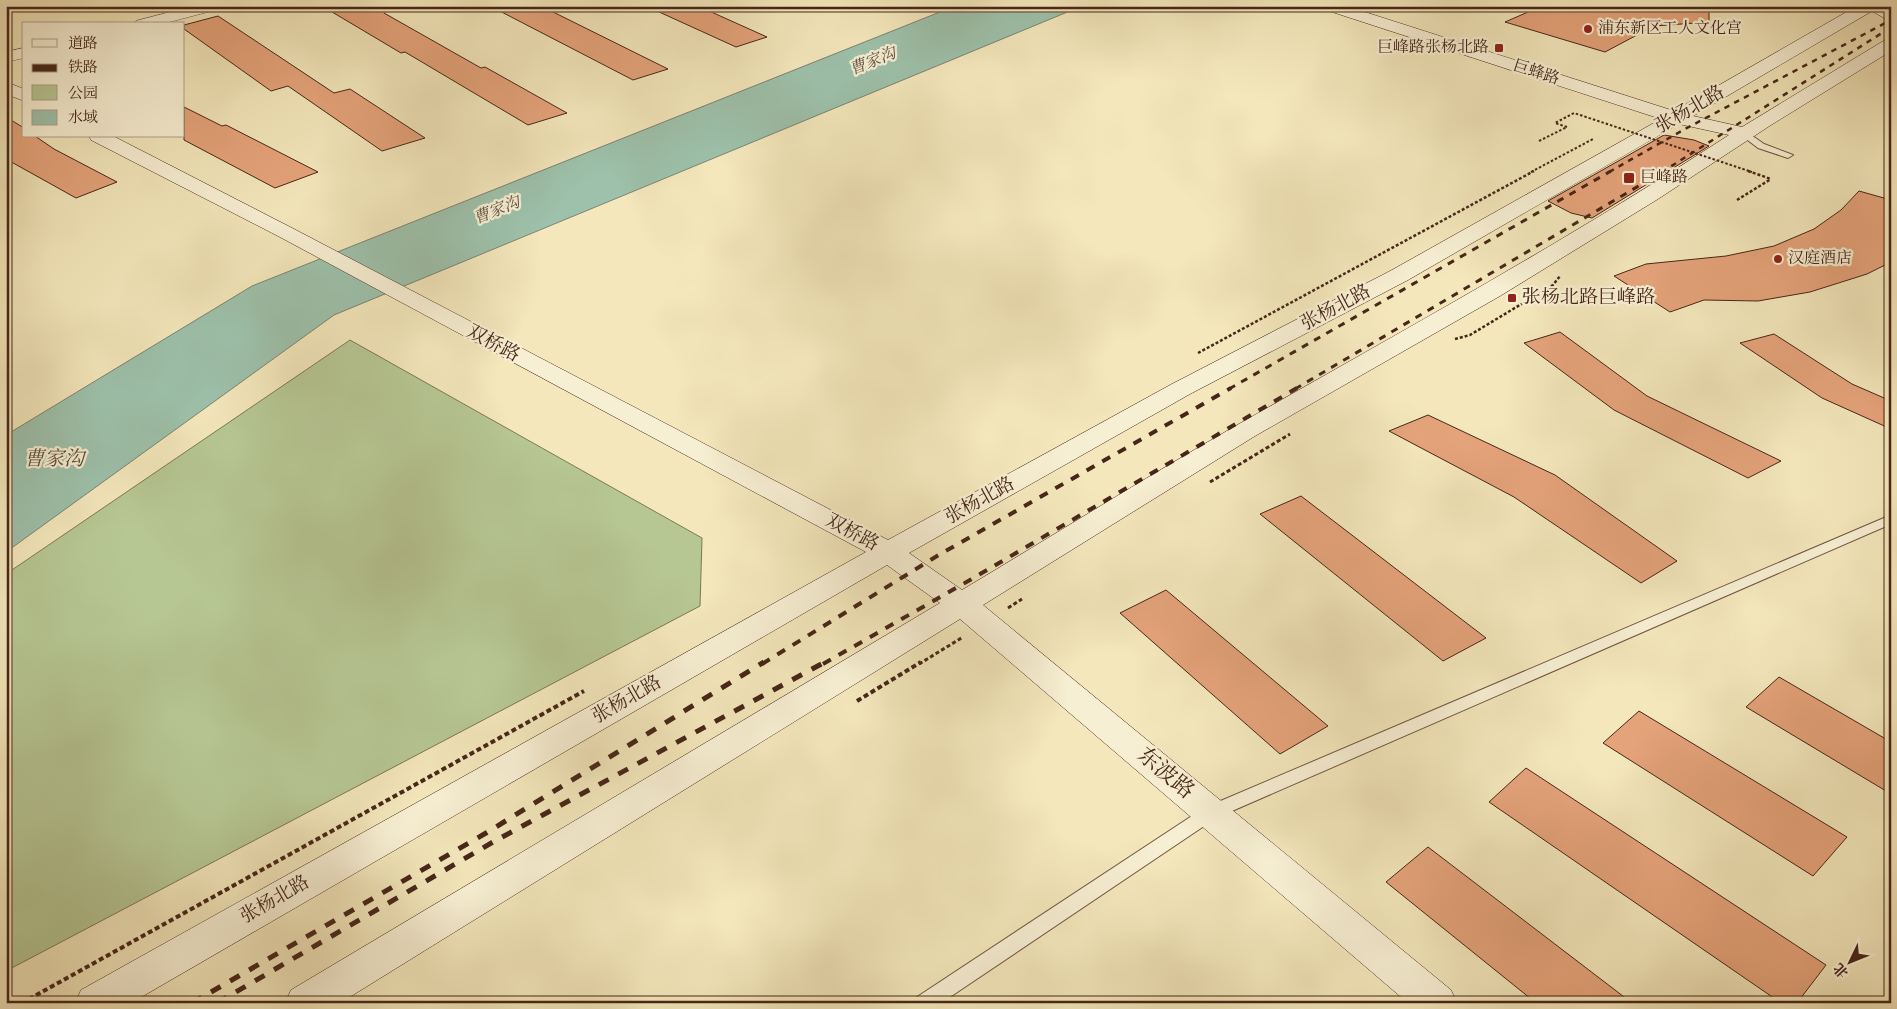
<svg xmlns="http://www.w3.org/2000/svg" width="1897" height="1009" font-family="Vollkorn,'Noto Serif SC',serif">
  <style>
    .green { fill: #b6c794; stroke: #7e7656 }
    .water { fill: #9dc1ab; stroke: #7b8371 }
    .building { fill: #e5a37a; stroke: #472619 }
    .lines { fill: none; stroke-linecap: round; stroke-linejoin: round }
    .lane-casing { stroke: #725642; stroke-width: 2 }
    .street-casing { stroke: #725642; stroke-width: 1 }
    .secondary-casing { stroke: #472619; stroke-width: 1 }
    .path-far3 { stroke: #472619; stroke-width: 2; stroke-dasharray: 2.5 2; stroke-linecap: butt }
    .path-far2 { stroke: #472619; stroke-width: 2.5; stroke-dasharray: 3 2; stroke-linecap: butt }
    .path-far1 { stroke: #472619; stroke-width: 3; stroke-dasharray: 4 2.5; stroke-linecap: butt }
    .path { stroke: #472619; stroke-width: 4; stroke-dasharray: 5 3; stroke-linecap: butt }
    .lane { fill: #f7efd3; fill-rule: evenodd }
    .street { fill: #f7efd3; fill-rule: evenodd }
    .secondary { fill: #f7efd3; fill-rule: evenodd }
    .rail-far3 { stroke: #472619; stroke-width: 2.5; stroke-dasharray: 5.5 5.5; stroke-linecap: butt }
    .rail-far2 { stroke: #472619; stroke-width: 3; stroke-dasharray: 7 7; stroke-linecap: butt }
    .rail-far1 { stroke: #472619; stroke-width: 4; stroke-dasharray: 9 9; stroke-linecap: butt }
    .rail { stroke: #472619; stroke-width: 5; stroke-dasharray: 11 11; stroke-linecap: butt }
    .path-bridge-far1 { stroke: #472619; stroke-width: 2; stroke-dasharray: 2.5 2; stroke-linecap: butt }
    .path-bridge { stroke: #472619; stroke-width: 2.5; stroke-dasharray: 3 2; stroke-linecap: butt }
    .poi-dot { fill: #8f2418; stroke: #f7efd3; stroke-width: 2 }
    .labels { text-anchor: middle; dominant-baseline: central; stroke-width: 4.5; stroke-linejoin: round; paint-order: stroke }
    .far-poi-label { font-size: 16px; fill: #472619; stroke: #f7efd3; text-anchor: start }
    .far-water-label { font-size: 16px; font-style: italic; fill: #5c4d3e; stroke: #f7efd3 }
    .far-street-label { font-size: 16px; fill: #472619; stroke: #f7efd3 }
    .street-label { font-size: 19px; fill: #472619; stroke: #f7efd3 }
    .poi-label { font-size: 19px; fill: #472619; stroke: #f7efd3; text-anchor: start }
    .water-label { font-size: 20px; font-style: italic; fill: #5c4d3e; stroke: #f7efd3 }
    .near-street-label { font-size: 22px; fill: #472619; stroke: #f7efd3 }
  </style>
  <rect width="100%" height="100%" fill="#f3e7bb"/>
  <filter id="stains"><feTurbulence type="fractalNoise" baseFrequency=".004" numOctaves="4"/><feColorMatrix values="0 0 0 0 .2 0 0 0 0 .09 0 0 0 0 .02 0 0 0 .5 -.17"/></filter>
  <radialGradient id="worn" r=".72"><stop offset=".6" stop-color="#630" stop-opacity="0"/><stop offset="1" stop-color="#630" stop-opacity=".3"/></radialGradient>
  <!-- green -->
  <polygon class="green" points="350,340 702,538 700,606 6,971 6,574"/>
  <!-- water -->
  <polygon class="water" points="955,6 1082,6 334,315 6,552 6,435 252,286"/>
  <!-- building -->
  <g class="building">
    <polygon points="322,6 384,6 384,13 481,68 485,67 567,113 528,125 405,52 401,53"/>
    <polygon points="490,6 541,6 668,69 633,80"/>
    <polygon points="646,6 698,6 767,37 736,47"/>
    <polygon points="1542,6 1709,6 1709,22 1654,26 1605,52 1505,22"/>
    <polygon points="218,16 334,93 350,89 425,138 382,151 288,86 271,91 184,29 184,25"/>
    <polygon points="184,107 222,126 226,125 318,172 275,188 184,140"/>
    <polygon points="6,117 24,128 24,136 35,136 54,149 117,182 76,198 6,159"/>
    <polygon points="1664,135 1694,140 1709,146 1592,218 1571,213 1548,201"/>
    <polygon points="1859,191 1891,200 1891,262 1867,274 1810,292 1758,301 1704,300 1670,312 1614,276 1646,264 1726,256 1774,246 1814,229 1841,210"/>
    <polygon points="1560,332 1647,396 1781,461 1748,478 1614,410 1524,343"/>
    <polygon points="1774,334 1852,384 1891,401 1891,429 1822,398 1740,343"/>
    <polygon points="1428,415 1555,475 1677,561 1641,583 1514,497 1389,431"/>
    <polygon points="1301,496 1486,638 1443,661 1260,514"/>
    <polygon points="1166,590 1328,726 1280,754 1120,613"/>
    <polygon points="1779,677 1891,742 1891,794 1746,707"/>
    <polygon points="1639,711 1847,837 1813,876 1603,743"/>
    <polygon points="1526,768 1826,965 1797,1003 1781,1003 1489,802"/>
    <polygon points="1428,847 1632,1003 1536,1003 1386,882"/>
  </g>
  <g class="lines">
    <defs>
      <g id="lane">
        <polygon points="1744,130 1764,144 1793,155 1788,158 1758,148 1741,135 1741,131"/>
        <polygon points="1891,515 1891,524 1216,818 941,1003 914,1003 917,997 1204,808"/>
      </g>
      <g id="street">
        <polygon points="193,6 221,6 219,9 162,24 134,24 136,21"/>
        <polygon points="24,48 24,58 6,62 6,52"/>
      </g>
      <g id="secondary">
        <path d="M 1321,6 L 1346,6 L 1674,111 L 1857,6 L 1886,6 L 1891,10 L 1891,22 L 1872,11 L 1693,116 L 1742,127 L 1885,40 L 1891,39 L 1891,51 L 1771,125 L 1658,199 L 1500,296 L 1255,436 L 983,605 L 1451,990 L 1457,1003 L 1408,1003 L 960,619 L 340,1003 L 285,1003 L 291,990 L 940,603 L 887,565 L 131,1003 L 75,1003 L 81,990 L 866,552 L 278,236 L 91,140 L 89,136 L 113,136 L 292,228 L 888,540 L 1172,384 L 1392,270 L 1661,119 L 1323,9 ZM 1679,124 L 1729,135 C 1570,239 1404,330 1239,424 C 1146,477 1054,535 962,590 L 909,553 L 1190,394 L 1408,280 Z"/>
        <polygon points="6,82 24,89 24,101 6,94"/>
      </g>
    </defs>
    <!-- lane casing -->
    <use href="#lane" class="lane-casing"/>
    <!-- street casing -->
    <use href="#street" class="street-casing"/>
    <!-- secondary casing -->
    <use href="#secondary" class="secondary-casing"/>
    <!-- path-far3 -->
    <g class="path-far3">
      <polyline points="1539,141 1567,127"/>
      <polyline points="1531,172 1593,139"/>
    </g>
    <!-- path-far2 -->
    <g class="path-far2">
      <polyline points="1737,200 1771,179"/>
      <polyline points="1455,339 1470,335 1553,285 1560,276"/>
      <polyline points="1198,353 1534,171"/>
    </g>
    <!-- path-far1 -->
    <g class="path-far1">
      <polyline points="1210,482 1290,434"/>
      <polyline points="1008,608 1022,599"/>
      <polyline points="919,664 963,637"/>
    </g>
    <!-- path -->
    <g class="path">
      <polyline points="857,701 921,662"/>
      <polyline points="22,1003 584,691"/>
    </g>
    <!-- lane -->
    <use href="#lane" class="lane"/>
    <!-- street -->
    <use href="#street" class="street"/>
    <!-- secondary -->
    <use href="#secondary" class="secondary"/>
    <!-- rail-far3 -->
    <g class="rail-far3">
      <polyline points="1609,172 1685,129 1891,20"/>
      <polyline points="1662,172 1882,33"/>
    </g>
    <!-- rail-far2 -->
    <g class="rail-far2">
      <polyline points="1229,389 1611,171"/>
      <polyline points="1295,389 1664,171"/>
    </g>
    <!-- rail-far1 -->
    <g class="rail-far1">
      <polyline points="762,664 937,556 1231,388"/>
      <polyline points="823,664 970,580 1297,388"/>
    </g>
    <!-- rail -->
    <g class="rail">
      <polyline points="192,1003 486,833 764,662"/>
      <polyline points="217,1003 493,842 825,662"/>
    </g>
    <!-- path-bridge-far1 -->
    <polyline class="path-bridge-far1" points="1567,127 1555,123 1574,113 1752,172"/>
    <!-- path-bridge -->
    <polyline class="path-bridge" points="1748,171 1771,179"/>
  </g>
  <!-- markers -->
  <g class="poi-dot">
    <circle cx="1588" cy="29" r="5"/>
    <rect x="1494" y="43" width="10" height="10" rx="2.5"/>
    <rect x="1623" y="172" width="12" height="12" rx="2.5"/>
    <circle cx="1778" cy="259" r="5"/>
    <rect x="1507" y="293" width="10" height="10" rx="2.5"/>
  </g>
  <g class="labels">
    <!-- far-poi labels -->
    <g class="far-poi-label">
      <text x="1598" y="29">浦东新区工人文化宫</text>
      <text x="1489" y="48" text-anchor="end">巨峰路张杨北路</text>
      <text x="1640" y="178">巨峰路</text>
      <text x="1788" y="259">汉庭酒店</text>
    </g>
    <!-- far-water labels -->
    <g class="far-water-label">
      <text transform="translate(873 62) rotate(-22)">曹家沟</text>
      <text transform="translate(497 211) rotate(-22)">曹家沟</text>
    </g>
    <!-- far-street labels -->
    <g class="far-street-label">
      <text transform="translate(1536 73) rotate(18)">巨蜂路</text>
    </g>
    <!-- street labels -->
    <g class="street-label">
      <text transform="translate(1690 110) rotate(-30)">张杨北路</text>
      <text transform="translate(1336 308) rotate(-28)">张杨北路</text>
      <text transform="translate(493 344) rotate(28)">双桥路</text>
      <text transform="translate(980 501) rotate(-29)">张杨北路</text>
      <text transform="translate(852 533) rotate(28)">双桥路</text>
      <text transform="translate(627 700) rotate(-30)">张杨北路</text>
      <text transform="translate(275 900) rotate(-30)">张杨北路</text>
    </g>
    <!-- poi labels -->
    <g class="poi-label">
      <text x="1522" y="298">张杨北路巨峰路</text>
    </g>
    <!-- water labels -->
    <g class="water-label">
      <text x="54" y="460">曹家沟</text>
    </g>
    <!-- near-street labels -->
    <g class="near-street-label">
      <text transform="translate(1165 774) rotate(40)">东波路</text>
    </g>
  </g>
  <!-- margin -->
  <rect width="1897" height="1009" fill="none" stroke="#f3e7bb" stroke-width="25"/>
  <rect x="8" y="8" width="1882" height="994" fill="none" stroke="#472619" stroke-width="2.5"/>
  <rect x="12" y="12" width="1872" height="984" fill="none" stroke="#472619"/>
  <!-- legend -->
  <rect x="22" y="22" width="162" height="115" fill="#f7efd3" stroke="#b19f89"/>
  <rect x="32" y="39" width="25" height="8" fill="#f7efd3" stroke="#b19f89"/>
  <text x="68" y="48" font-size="15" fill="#472619">道路</text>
  <rect x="32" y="64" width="25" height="8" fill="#472619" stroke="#b19f89"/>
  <text x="68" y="72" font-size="15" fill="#472619">铁路</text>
  <rect x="32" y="85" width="25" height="15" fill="#b6c794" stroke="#b19f89"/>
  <text x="68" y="98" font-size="15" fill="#472619">公园</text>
  <rect x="32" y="110" width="25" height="15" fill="#9dc1ab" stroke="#b19f89"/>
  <text x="68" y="122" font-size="15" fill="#472619">水域</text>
  <!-- north arrow -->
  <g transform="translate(1850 962) rotate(227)" stroke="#f7efd3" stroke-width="4" paint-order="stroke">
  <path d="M0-4L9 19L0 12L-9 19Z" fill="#472619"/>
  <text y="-8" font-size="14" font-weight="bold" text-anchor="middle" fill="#472619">北</text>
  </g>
  <rect width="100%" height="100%" filter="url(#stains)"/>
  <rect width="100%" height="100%" fill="url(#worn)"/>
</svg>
